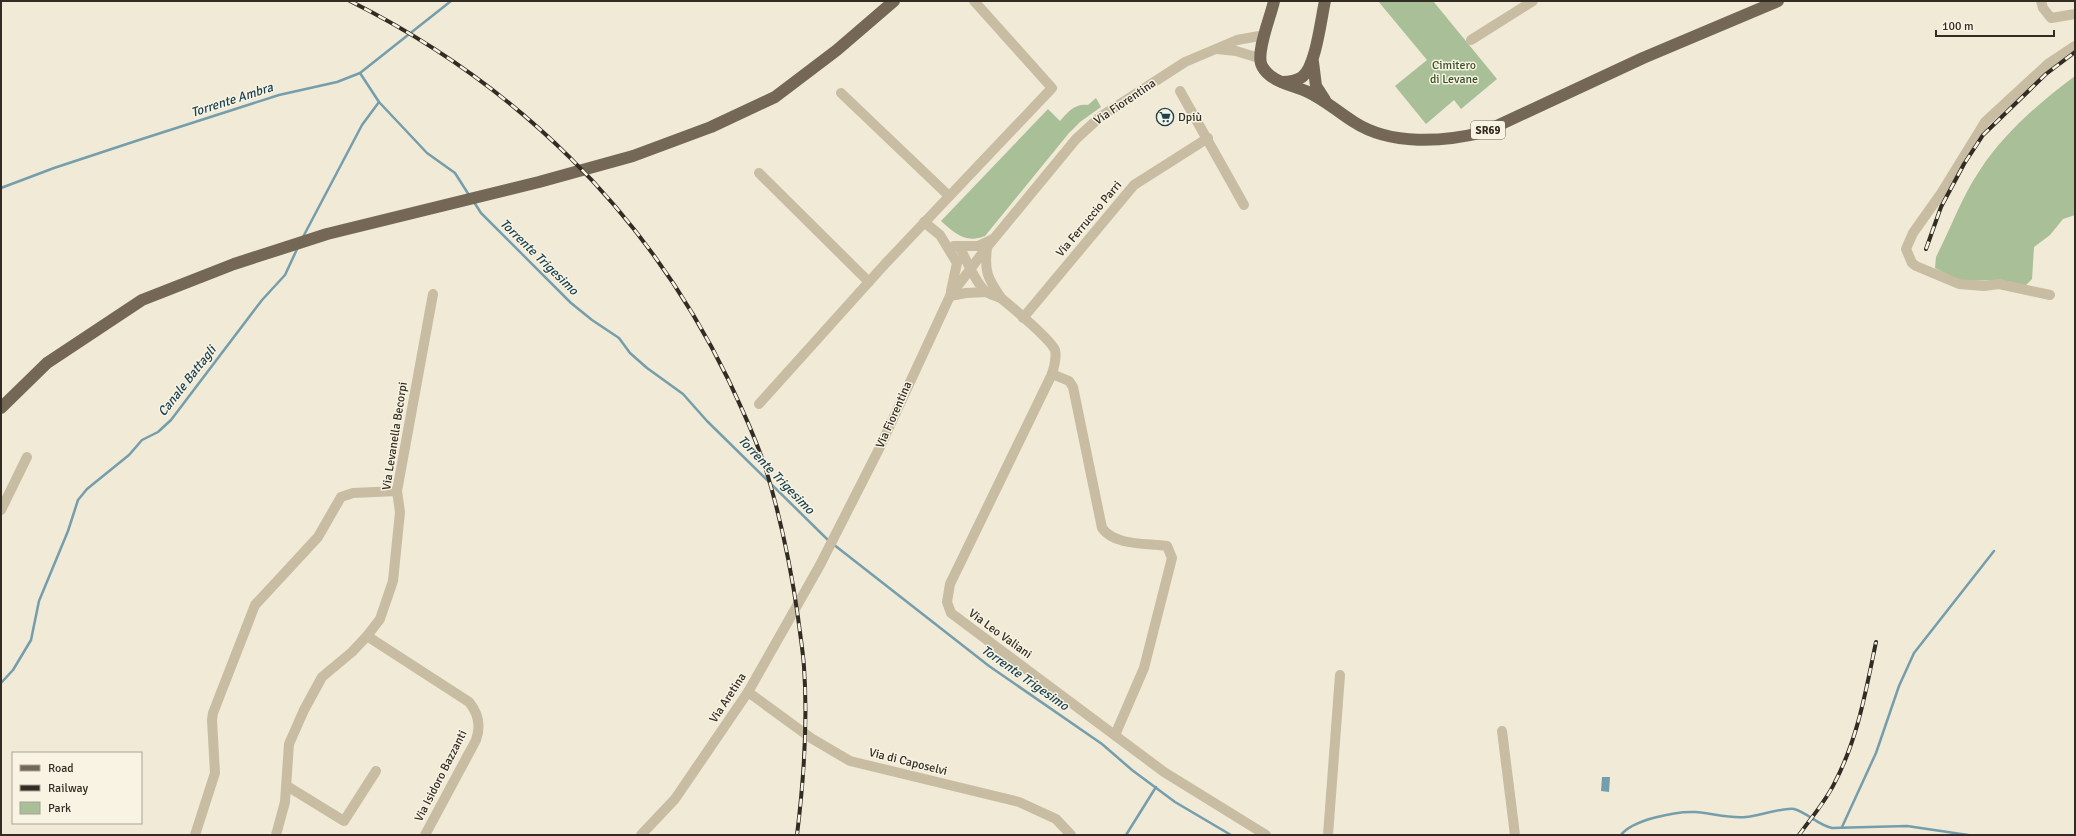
<svg xmlns="http://www.w3.org/2000/svg" width="2076" height="836" font-family="Signika,sans-serif">
  <style>
    .green { fill: #a8bf97 }
    .water { fill: #759ead }
    .lines { fill: none; stroke-linecap: round; stroke-linejoin: round }
    .stream { stroke: #759ead; stroke-width: 2.5 }
    .minor { stroke: #c8bca3; stroke-width: 10 }
    .major { stroke: #756756; stroke-width: 12 }
    .rail-casing { stroke: #332c25; stroke-width: 4 }
    .rail { stroke: #f8f3e2; stroke-width: 2.5; stroke-dasharray: 8; stroke-linecap: butt }
    .labels { text-anchor: middle; dominant-baseline: central; stroke-width: 3; stroke-linejoin: round; paint-order: stroke }
    .shield { fill: #f8f3e2; stroke: #6e685e; stroke-width: 1 }
    .shield-label { font-size: 11px; font-weight: bold; fill: #332c25 }
    .park-label { font-size: 12px; fill: #395129; stroke: #f8f3e2 }
    .street-label { font-size: 12px; fill: #332c25; stroke: #f8f3e2 }
    .poi-label { font-size: 12px; fill: #332c25; stroke: #f8f3e2; text-anchor: start }
    .water-label { font-size: 13px; font-style: italic; fill: #1b4354; stroke: #f8f3e2 }
  </style>
  <rect width="100%" height="100%" fill="#f0ead6"/>
  <!-- green -->
  <g class="green">
    <polygon points="1378,1 1433,1 1497,79 1461,109 1454,100 1426,124 1395,86 1427,60"/>
    <path d="M 2075,76 L 2075,215 L 2063,219 L 2050,235 L 2034,247 L 2032,279 L 2025,286 L 2000,280 L 1964,281 L 1952,277 L 1935,268 L 1936,257 C 1951,228 1962,196 1980,170 C 2004,133 2040,102 2075,76 Z"/>
    <path d="M 1096,98 L 1101,107 L 1080,122 L 1069,133 L 985,236 C 965,244 955,233 941,221 L 1048,109 L 1060,121 C 1068,112 1075,103 1088,105 Z"/>
  </g>
  <!-- water -->
  <polygon class="water" points="1602,777 1610,777 1609,792 1601,791"/>
  <g class="lines">
    <!-- stream -->
    <g class="stream">
      <polyline points="360,73 379,102 427,153 455,173 469,195"/>
      <polyline points="1,188 54,168 142,139 279,95 337,82 360,73 451,1"/>
      <polyline points="474,202 481,213 571,303 592,320 619,338 630,353 647,368 683,394 707,421 829,541"/>
      <polyline points="303,237 362,125 379,102"/>
      <polyline points="833,544 989,666 1102,744 1132,770 1175,802 1231,835"/>
      <polyline points="1,683 13,670 31,640 39,601 68,531 78,500 87,489 129,455 142,440 158,432 171,420 262,300 285,275 298,247"/>
      <polyline points="1842,827 1876,753 1899,686 1914,653 1994,551"/>
      <polyline points="1126,835 1156,787"/>
      <path d="M 1621,835 C 1632,820 1676,811 1695,812 C 1711,813 1730,819 1746,817 C 1757,816 1785,807 1794,809 C 1808,813 1818,825 1832,828 L 1907,826 L 1968,835"/>
    </g>
    <!-- minor -->
    <g class="minor">
      <polyline points="2041,1 2043,8 2051,18 2075,14"/>
      <polyline points="1471,40 1533,1"/>
      <polyline points="1217,49 1236,51 1259,58"/>
      <polyline points="1180,91 1244,205"/>
      <polyline points="841,93 948,195"/>
      <polyline points="759,173 869,282"/>
      <polyline points="924,222 940,235 957,263 951,291"/>
      <polyline points="954,246 978,246 993,239"/>
      <path d="M 959,246 C 967,261 974,280 985,291 C 990,295 997,296 1002,299 C 1012,307 1050,339 1055,350 C 1057,358 1054,367 1052,374 L 950,584 L 947,602 L 951,613 L 1164,772 L 1266,835"/>
      <path d="M 987,248 C 984,273 988,278 1001,298"/>
      <polyline points="2050,295 1999,284 1984,286 1959,284 1916,266 1912,263 1906,249 1913,233 1940,195 1985,122 2048,64 2075,46"/>
      <polyline points="950,296 966,293 987,292"/>
      <polyline points="1023,318 1134,185 1208,138"/>
      <path d="M 1052,374 L 1069,381 L 1073,387 L 1102,528 C 1115,546 1146,543 1167,546 L 1172,558 L 1144,668 L 1115,735"/>
      <polyline points="759,404 885,264 1052,88 974,1"/>
      <polyline points="1,510 27,457"/>
      <path d="M 367,636 L 469,702 C 479,714 481,726 476,740 L 425,835"/>
      <polyline points="748,692 811,738 850,761 1019,802 1056,819 1071,835"/>
      <polyline points="1502,731 1515,835"/>
      <polyline points="287,786 344,821 376,771"/>
      <polyline points="195,835 215,773 212,720 213,713 255,605 318,537 341,497 353,493 397,491"/>
      <polyline points="276,835 285,802 289,744 304,710 322,677 352,652 367,636 380,619 393,581 400,512 397,491 433,294"/>
      <polyline points="641,835 675,799 748,692 820,565 879,449 950,296 987,247 1076,139 1100,117 1185,62 1237,40 1265,35"/>
      <polyline points="1328,835 1340,675"/>
    </g>
    <!-- major -->
    <g class="major">
      <path d="M 1274,1 C 1271,16 1255,53 1262,66 C 1270,82 1293,85 1308,92 C 1325,100 1338,112 1354,122 C 1391,146 1444,142 1484,132 L 1643,58 L 1778,1"/>
      <polyline points="1313,62 1316,86 1325,100"/>
      <path d="M 1282,82 C 1289,82 1296,81 1302,77 C 1316,67 1321,18 1325,1"/>
      <polyline points="1,408 47,363 142,300 234,264 327,234 539,182 633,156 711,127 775,97 837,50 894,1"/>
    </g>
    <defs>
      <g id="rail">
        <path d="M 350,1 C 516,84 646,211 728,379 C 742,409 757,441 767,473 C 781,520 791,568 798,617 C 800,634 803,651 804,667 C 808,724 804,778 797,835"/>
        <polyline points="1926,249 1941,207 1964,164 1983,135 2046,74 2075,52"/>
        <path d="M 1799,835 C 1811,818 1826,801 1835,782 C 1858,738 1866,690 1876,642"/>
      </g>
    </defs>
    <!-- rail casing -->
    <use href="#rail" class="rail-casing"/>
    <!-- rail -->
    <use href="#rail" class="rail"/>
  </g>
  <!-- icons -->
  <defs>
    <symbol id="supermarket-ring" viewBox="-11 -11 22 22"><circle r="9.5" fill="#f8f3e2" stroke="#1b4354" stroke-width="1.5"/><path d="M-6-5.5h2.5l.6 2H6L4.5 2H-2.5L-4.4-4H-6ZM-1.5 3.2a1.3 1.3 0 1 0 .1 0ZM3 3.2a1.3 1.3 0 1 0 .1 0Z" fill="#1b4354"/></symbol>
  </defs>
  <g fill-rule="evenodd">
    <use href="#supermarket-ring" x="1155" y="107" width="20" height="20"/>
  </g>
  <g class="labels">
    <!-- shield labels -->
    <rect class="shield" x="1471" y="121" width="34" height="18" rx="3"/>
    <g class="shield-label">
      <text x="1488" y="130">SR69</text>
    </g>
    <!-- park labels -->
    <g class="park-label">
      <text x="1454" y="65">Cimitero<tspan x="1454" dy="14">di Levane</tspan></text>
    </g>
    <!-- street labels -->
    <g class="street-label">
      <text transform="translate(1125 102) rotate(-34)">Via Fiorentina</text>
      <text transform="translate(1089 219) rotate(-50)">Via Ferruccio Parri</text>
      <text transform="translate(894 415) rotate(-66)">Via Fiorentina</text>
      <text transform="translate(395 436) rotate(-81)">Via Levanella Becorpi</text>
      <text transform="translate(1000 634) rotate(36)">Via Leo Valiani</text>
      <text transform="translate(728 698) rotate(-57)">Via Aretina</text>
      <text transform="translate(908 762) rotate(14)">Via di Caposelvi</text>
      <text transform="translate(441 776) rotate(-63)">Via Isidoro Bazzanti</text>
    </g>
    <!-- poi labels -->
    <g class="poi-label">
      <text x="1178" y="117">Dpiù</text>
    </g>
    <!-- water labels -->
    <g class="water-label">
      <text transform="translate(232 100) rotate(-18)">Torrente Ambra</text>
      <text transform="translate(539 257) rotate(44)">Torrente Trigesimo</text>
      <text transform="translate(187 381) rotate(-52)">Canale Battagli</text>
      <text transform="translate(776 475) rotate(46)">Torrente Trigesimo</text>
      <text transform="translate(1025 678) rotate(35)">Torrente Trigesimo</text>
    </g>
  </g>
  <!-- border -->
  <rect width="2076" height="836" fill="none" stroke="#332c25" stroke-width="4"/>
  <!-- legend -->
  <rect x="12" y="752" width="130" height="72" fill="#f8f3e2" stroke="#a9a396"/>
  <rect x="20" y="765" width="20" height="6" fill="#756756" stroke="#a9a396"/>
  <text x="48" y="772" font-size="12" fill="#332c25">Road</text>
  <rect x="20" y="785" width="20" height="6" fill="#332c25" stroke="#a9a396"/>
  <text x="48" y="792" font-size="12" fill="#332c25">Railway</text>
  <rect x="20" y="802" width="20" height="12" fill="#a8bf97" stroke="#a9a396"/>
  <text x="48" y="812" font-size="12" fill="#332c25">Park</text>
  <!-- scale -->
  <path d="M1936 30v6h118v-6" fill="none" stroke="#332c25" stroke-width="2"/>
  <text x="1942" y="30" font-size="12" fill="#332c25" stroke="#f8f3e2" stroke-width="3" paint-order="stroke">100 m</text>
</svg>
